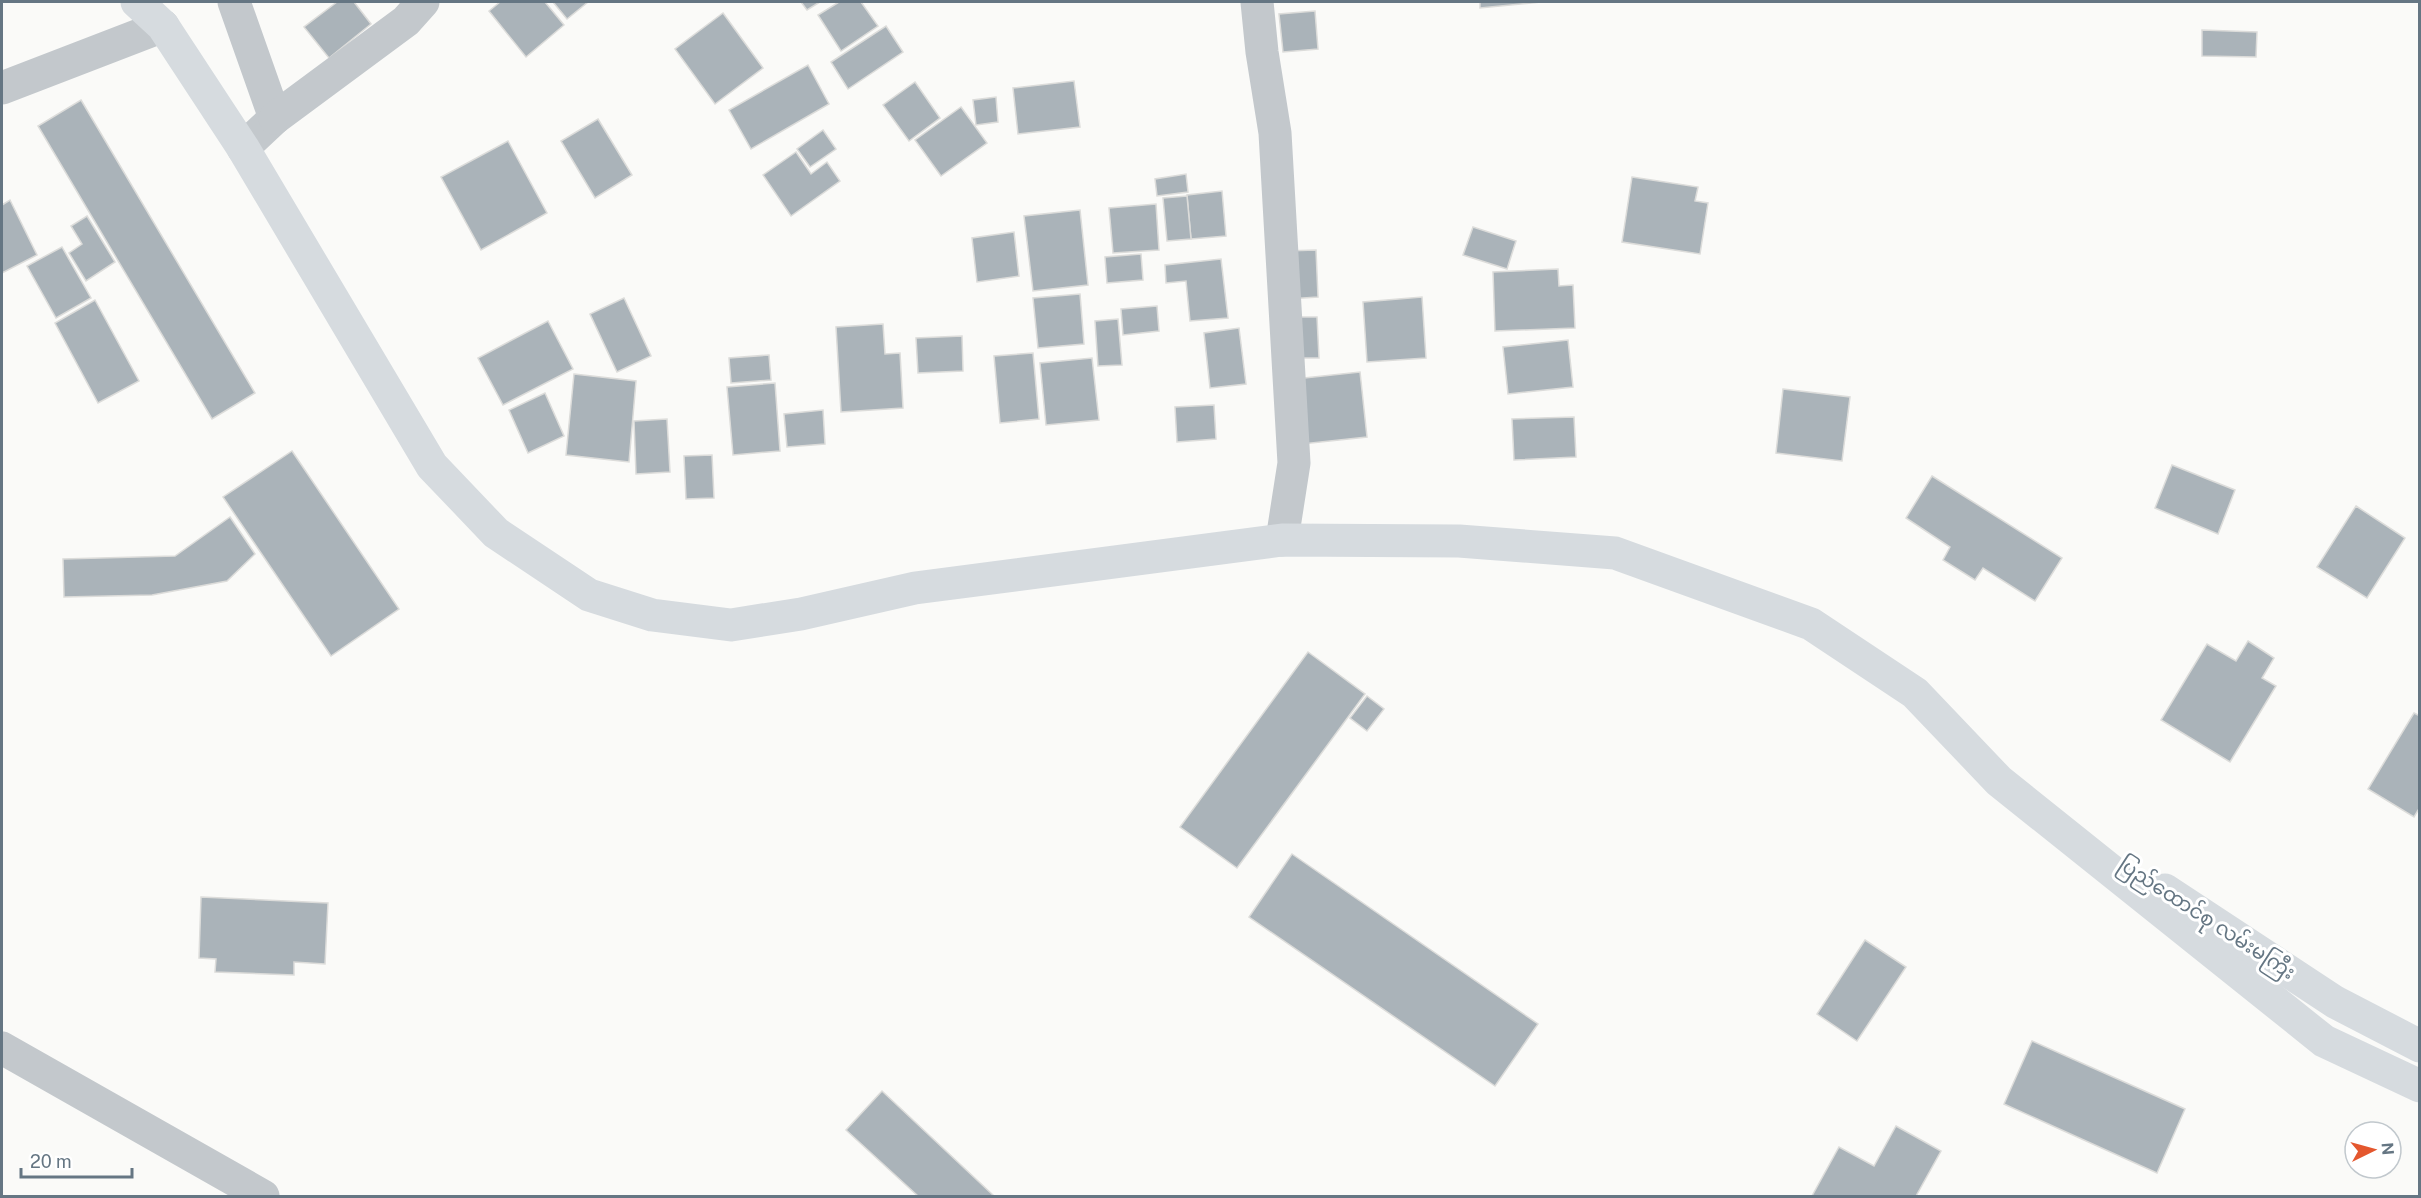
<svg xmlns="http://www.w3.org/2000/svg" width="2421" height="1198" font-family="'Public Sans','Noto Sans Myanmar',sans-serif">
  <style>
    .building { fill: #aab3b9; stroke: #dcdcda; stroke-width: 1.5 }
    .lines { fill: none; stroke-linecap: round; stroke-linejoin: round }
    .minor { stroke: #c3c8cc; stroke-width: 33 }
    .primary { stroke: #d6dbdf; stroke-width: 33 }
    .labels { text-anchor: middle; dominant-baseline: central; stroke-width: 6; stroke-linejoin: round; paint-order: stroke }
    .street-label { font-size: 20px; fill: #657683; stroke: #fff }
  </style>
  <rect width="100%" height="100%" fill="#fafaf8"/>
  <!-- building -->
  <g class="building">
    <polygon points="337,2 354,2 371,24 329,58 304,27"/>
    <polygon points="500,2 545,2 564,25 526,57 489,11"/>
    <polygon points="553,2 588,2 567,19"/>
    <polygon points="801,2 820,2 807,10"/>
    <polygon points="839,2 861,2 878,26 841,51 818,15"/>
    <polygon points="1480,2 1541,2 1480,8"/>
    <polygon points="1315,11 1318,49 1283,52 1279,14"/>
    <polygon points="723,13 763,68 715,104 675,49"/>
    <polygon points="886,26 903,52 848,89 831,62"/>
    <polygon points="2202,30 2257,32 2256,57 2202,56"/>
    <polygon points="808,65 829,104 751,149 729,110"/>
    <polygon points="1074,81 1080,127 1018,134 1013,88"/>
    <polygon points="915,82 940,118 909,141 883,105"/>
    <polygon points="996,97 998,122 976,125 973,100"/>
    <polygon points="81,100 255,393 212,419 38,126"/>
    <polygon points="961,107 987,143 941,176 915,140"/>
    <polygon points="598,119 632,175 595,198 561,141"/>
    <polygon points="823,130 836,149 810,167 797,149"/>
    <polygon points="508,141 547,213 481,250 441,177"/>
    <polygon points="796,152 811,174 827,162 840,181 791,216 763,175"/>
    <polygon points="1186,174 1188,192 1157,196 1155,179"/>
    <polygon points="1632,177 1698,187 1695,201 1708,203 1700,254 1622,242"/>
    <polygon points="1222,191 1226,236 1191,239 1187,195"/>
    <polygon points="1187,196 1191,239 1167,241 1163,198"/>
    <polygon points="10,200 37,255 2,273 2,205"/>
    <polygon points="1156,204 1159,250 1113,253 1109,208"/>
    <polygon points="1080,210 1088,285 1033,291 1024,216"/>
    <polygon points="87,216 115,262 86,281 69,253 82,244 71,226"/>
    <polygon points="1473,227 1516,241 1507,269 1463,255"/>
    <polygon points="1014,232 1019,276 977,282 972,238"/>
    <polygon points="62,247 91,298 56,318 27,266"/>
    <polygon points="1316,250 1318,297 1288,299 1285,251"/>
    <polygon points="1141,254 1143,280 1107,283 1105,257"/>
    <polygon points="1221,259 1228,318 1190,321 1186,281 1166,283 1165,265"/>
    <polygon points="1558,269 1559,286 1573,285 1575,328 1495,331 1493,272"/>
    <polygon points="1080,294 1084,344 1038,348 1033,298"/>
    <polygon points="1422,297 1426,358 1367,362 1363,302"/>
    <polygon points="624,298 651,356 617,372 590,314"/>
    <polygon points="95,300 139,381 98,403 55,323"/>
    <polygon points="1157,306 1159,331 1123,335 1121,309"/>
    <polygon points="1291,317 1317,317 1319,358 1292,358"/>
    <polygon points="1118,319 1122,365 1098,366 1095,321"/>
    <polygon points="548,321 573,369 503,405 478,358"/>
    <polygon points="883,324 885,354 900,353 903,408 841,412 836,327"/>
    <polygon points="1239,328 1246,384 1210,388 1204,333"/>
    <polygon points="962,336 963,371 918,373 916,338"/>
    <polygon points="1568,340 1573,387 1508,394 1503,347"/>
    <polygon points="1033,353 1039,419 1000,423 994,356"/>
    <polygon points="769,355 771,380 731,383 729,358"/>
    <polygon points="1092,358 1099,420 1046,425 1040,363"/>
    <polygon points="1360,372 1367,437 1302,444 1295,379"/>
    <polygon points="574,374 636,381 629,462 566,455"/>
    <polygon points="775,383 780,451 733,455 727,387"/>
    <polygon points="1783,389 1850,397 1842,461 1776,453"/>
    <polygon points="545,393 564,436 528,453 509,410"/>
    <polygon points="1214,405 1216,439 1177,442 1175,407"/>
    <polygon points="823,410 825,444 787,447 784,414"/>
    <polygon points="1574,417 1576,457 1514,460 1512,419"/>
    <polygon points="667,419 670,472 636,474 634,421"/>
    <polygon points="292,451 399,609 331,656 223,497"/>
    <polygon points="712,455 714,498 686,499 684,456"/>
    <polygon points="2172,465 2235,490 2218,534 2155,508"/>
    <polygon points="1932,476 2062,558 2035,601 1983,568 1975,580 1943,560 1950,547 1906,518"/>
    <polygon points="2356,506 2405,538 2367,598 2317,567"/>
    <polygon points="230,517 255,554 227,581 152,595 64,597 63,559 175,556"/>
    <polygon points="2248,641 2274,658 2262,678 2276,686 2230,762 2161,720 2207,644 2236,661"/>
    <polygon points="1308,652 1365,694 1237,868 1180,827"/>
    <polygon points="1367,696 1384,709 1367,731 1350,718"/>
    <polygon points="2414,713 2420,716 2420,807 2414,817 2368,789"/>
    <polygon points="1292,854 1538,1024 1495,1086 1249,917"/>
    <polygon points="201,897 328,903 325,964 294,962 294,975 215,972 216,959 199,958"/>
    <polygon points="1865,940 1906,967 1857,1041 1817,1014"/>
    <polygon points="2032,1041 2185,1109 2157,1173 2004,1104"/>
    <polygon points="882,1091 994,1196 918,1196 846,1130"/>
    <polygon points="1896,1126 1941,1151 1916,1196 1812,1196 1839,1147 1874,1166"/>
  </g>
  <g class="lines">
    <!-- minor -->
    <g class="minor">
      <polyline points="234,2 275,118 243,148"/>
      <polyline points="1257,2 1262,52 1275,133 1294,463 1282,540"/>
      <polyline points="2,88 163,26"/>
      <polyline points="275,118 406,21 423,2"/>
      <polyline points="2,1048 263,1196"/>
    </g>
    <!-- primary -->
    <g class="primary">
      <polyline points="137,2 163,26 243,148 432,466 496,533 589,595 652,615 731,625 801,614 915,588 1282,540 1459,541 1615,553 1811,624 1915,693 1999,781 2324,1041 2420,1086"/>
      <polyline points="2165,890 2335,1002 2420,1046"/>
    </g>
  </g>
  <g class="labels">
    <!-- street labels -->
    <g class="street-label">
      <text transform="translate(2207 918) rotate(33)">ပြည်ထောင်စု လမ်းမကြီး</text>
    </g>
  </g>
  <!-- border -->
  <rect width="2421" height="1198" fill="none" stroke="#657683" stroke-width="6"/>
  <!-- north arrow -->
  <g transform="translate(2373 1150) rotate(85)"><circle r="28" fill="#ffffff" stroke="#c1c8cd" stroke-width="1.5"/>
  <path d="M0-4.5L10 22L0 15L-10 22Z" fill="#e4572e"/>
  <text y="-9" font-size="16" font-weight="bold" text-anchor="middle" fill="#657683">N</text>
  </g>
  <!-- scale -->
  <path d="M21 1168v9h111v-9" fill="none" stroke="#657683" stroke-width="3"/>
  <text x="30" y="1168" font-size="18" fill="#657683" stroke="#ffffff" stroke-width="4.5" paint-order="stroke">20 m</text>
</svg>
